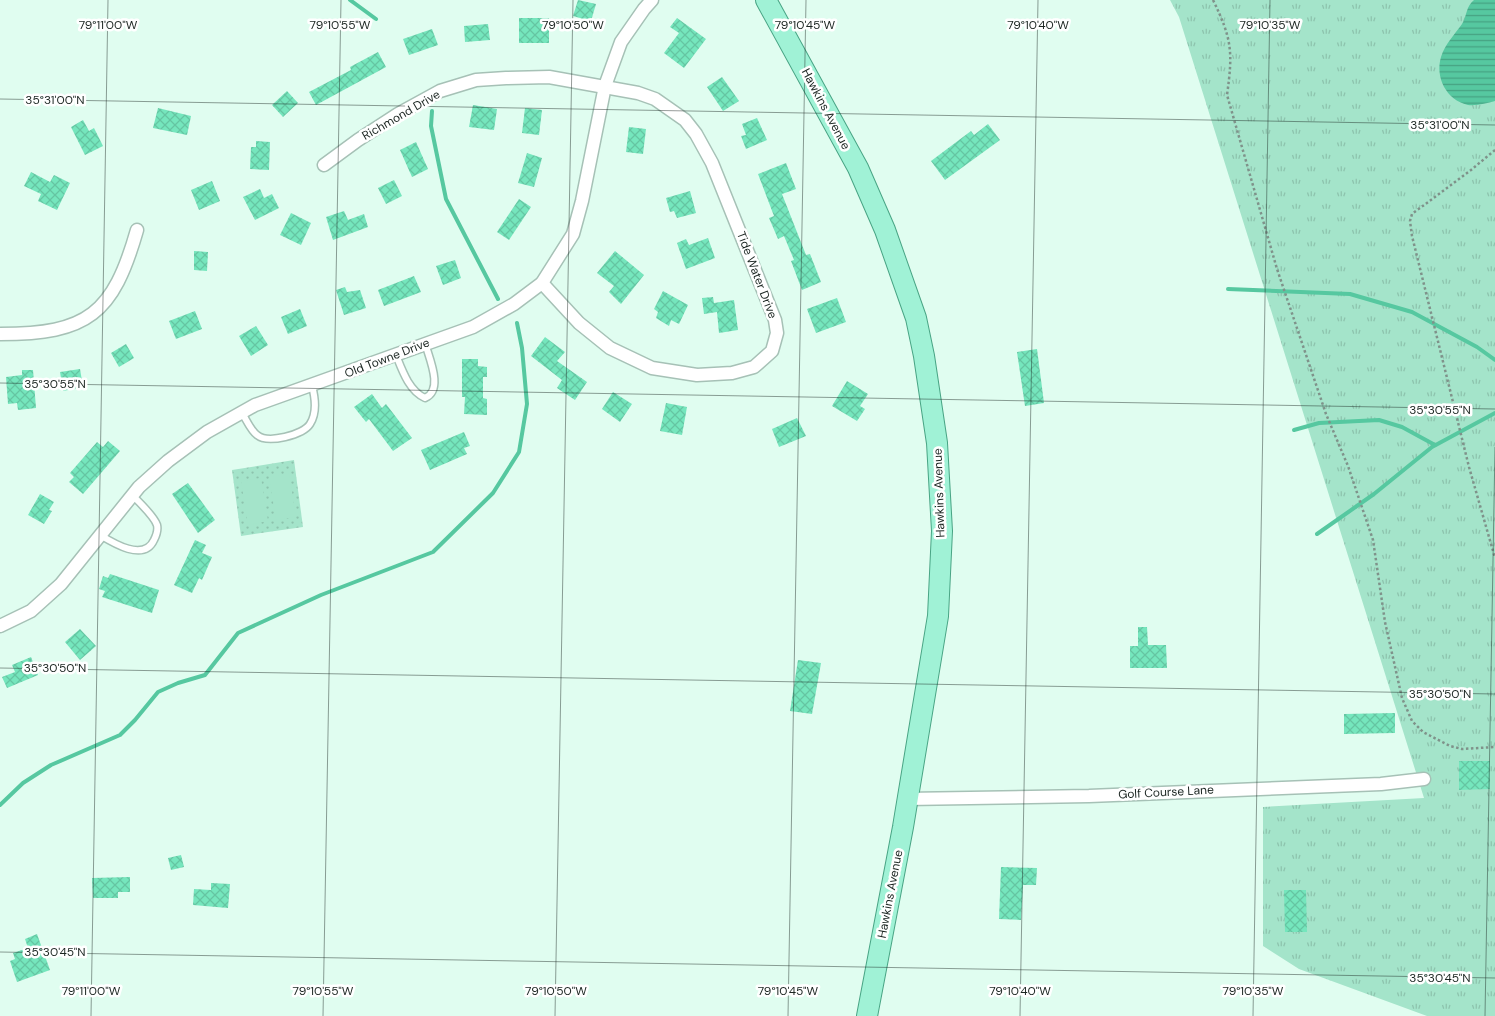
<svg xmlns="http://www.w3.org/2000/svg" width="1495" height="1016" font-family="'DM Sans',sans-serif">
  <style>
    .grass { fill: url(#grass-tufts) }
    .park { fill: url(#park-dots) }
    .pitch { fill: #a4e4ca }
    .water { fill: url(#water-rules) }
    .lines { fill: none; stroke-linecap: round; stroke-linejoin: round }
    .stream { stroke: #56c8a0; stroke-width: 4 }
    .building { fill: url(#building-cross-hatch) }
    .service-casing { stroke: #a6c1b6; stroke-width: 9 }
    .minor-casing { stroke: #a6c1b6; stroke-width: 15 }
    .primary-casing { stroke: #48a484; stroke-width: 22 }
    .path { stroke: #7f928a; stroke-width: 2.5; stroke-dasharray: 2.5 2.5; stroke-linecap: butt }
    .service { stroke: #fff; stroke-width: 6 }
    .minor { stroke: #fff; stroke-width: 12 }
    .primary { stroke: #a0f2d6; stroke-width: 20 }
    .ticks { fill: none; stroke: #1b2521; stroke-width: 1; stroke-opacity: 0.45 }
    .labels { text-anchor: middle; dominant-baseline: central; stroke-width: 5; stroke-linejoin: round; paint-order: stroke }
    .street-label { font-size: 12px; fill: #1b2521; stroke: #fff }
    .ticks-label { font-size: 12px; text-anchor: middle; fill: #1b2521; stroke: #fff; stroke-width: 5; stroke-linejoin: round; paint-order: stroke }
  </style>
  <defs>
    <pattern id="grass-tufts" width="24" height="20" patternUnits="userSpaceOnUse" patternTransform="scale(1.25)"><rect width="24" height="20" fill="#a4e4ca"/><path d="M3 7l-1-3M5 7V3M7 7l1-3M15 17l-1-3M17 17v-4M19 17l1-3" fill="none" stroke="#8dc3ad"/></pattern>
    <pattern id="park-dots" width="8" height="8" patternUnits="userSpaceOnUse" patternTransform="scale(1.25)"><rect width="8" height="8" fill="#a4e4ca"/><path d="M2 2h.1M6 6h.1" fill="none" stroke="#8dc3ad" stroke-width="1.8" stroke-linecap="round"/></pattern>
    <pattern id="water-rules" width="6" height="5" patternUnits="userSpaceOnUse" patternTransform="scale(1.25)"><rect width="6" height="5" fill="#56c8a0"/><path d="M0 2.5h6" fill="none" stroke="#46a282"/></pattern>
    <pattern id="building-cross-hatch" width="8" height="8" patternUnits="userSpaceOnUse" patternTransform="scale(1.25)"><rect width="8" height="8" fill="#75e6bd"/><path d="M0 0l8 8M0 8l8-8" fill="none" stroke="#65c5a2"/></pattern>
  </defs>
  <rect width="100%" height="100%" fill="#e0fdf0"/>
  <!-- grass -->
  <polygon class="grass" points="1170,0 1495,0 1495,1016 1427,1016 1299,969 1263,946 1263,807 1424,798 1179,17"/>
  <!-- park -->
  <polygon class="park" points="294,460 303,527 241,536 232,470"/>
  <!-- pitch -->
  <g class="pitch">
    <polygon points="289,473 296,517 276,520 269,477"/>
    <polygon points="261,478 268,521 248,525 241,481"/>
  </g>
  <!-- water -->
  <path class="water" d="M 1474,0 L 1495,0 L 1495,101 C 1487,103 1477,106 1468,105 C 1446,100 1435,77 1441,57 C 1445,44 1455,34 1462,24 C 1467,16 1466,6 1474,0 Z"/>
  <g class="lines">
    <!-- stream -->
    <g class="stream">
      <polyline points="350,0 376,19"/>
      <polyline points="432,111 431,126 446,199 498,299"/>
      <polyline points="1228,289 1350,294 1412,312 1477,347 1495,360"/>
      <polyline points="1294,430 1319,423 1379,420 1402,427 1435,445"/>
      <polyline points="1317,534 1374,494 1432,447 1495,413"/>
      <polyline points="0,805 23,783 51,765 120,735 135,720 158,692 178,683 205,675 238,633 321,595 433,552 493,493 519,452 527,404 522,348 517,323"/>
    </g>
  </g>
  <!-- building -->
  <g class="building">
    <polygon points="578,0 596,4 591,21 573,16"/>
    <rect x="519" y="18" width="30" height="25"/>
    <polygon points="677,18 706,39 684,68 664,53 679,33 670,27"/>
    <polygon points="488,24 490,40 465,42 464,26"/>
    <polygon points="432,29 438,45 409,55 403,39"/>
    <polygon points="378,52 386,67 316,105 309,92 351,70 350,67"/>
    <polygon points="722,77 739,101 723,111 707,87"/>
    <polygon points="287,91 298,103 283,117 272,105"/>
    <polygon points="473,105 497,109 494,130 469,127"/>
    <polygon points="158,108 191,116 187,135 153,128"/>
    <polygon points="525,108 542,110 539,135 522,133"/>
    <polygon points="757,118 767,140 746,149 741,136 746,135 742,124"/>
    <polygon points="83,120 89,131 94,128 103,146 85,155 71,127"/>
    <polygon points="988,124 1000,140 945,180 931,161 971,131 974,135"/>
    <polygon points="629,127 646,129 643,154 626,152"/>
    <polygon points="256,141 270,142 269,170 250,169 251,147 256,147"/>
    <polygon points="416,142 428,169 412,177 400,150"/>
    <polygon points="527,153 542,158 534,187 518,183"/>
    <polygon points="786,163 796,189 782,194 806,255 810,254 821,282 802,290 791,261 794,260 784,236 778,239 769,218 774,216 758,174"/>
    <polygon points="31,172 50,182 54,175 70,183 57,210 38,201 41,194 24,186"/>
    <polygon points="394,180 402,196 386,204 378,188"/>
    <polygon points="212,181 220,201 199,210 191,190"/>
    <polygon points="260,189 264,198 272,194 279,208 255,220 243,197"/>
    <polygon points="690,191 696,213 677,218 674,211 670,212 666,198"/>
    <polygon points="519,199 531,207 509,240 497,232"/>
    <polygon points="344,211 348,220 364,214 368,227 333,240 326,217"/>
    <polygon points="291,213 311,223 301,245 280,235"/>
    <polygon points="708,238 715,258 686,269 677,243 686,239 689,245"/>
    <polygon points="194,251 208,252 207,271 194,270"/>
    <polygon points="615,251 644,275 621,304 609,292 614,286 597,273"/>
    <polygon points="455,260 461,278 443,285 436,266"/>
    <polygon points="414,276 421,292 384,306 378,290"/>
    <polygon points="345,287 347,292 360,290 366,308 344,315 336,290"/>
    <polygon points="663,291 688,305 679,324 671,320 669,326 656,318 658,312 654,309"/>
    <polygon points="713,297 714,303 734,300 738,330 719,333 717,312 704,314 702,298"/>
    <polygon points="837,298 846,322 816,333 807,309"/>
    <polygon points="300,309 307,326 288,334 281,317"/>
    <polygon points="195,311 202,329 176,339 169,321"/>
    <polygon points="256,326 268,345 251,356 239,336"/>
    <polygon points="545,337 565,352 557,361 587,382 575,400 557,388 562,380 531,356"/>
    <polygon points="126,344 134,358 119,367 111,353"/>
    <polygon points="1037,349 1044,403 1025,406 1017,352"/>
    <polygon points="462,359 478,359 478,366 487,367 487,377 483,377 483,398 487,399 487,415 464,414 465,397 462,397"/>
    <polygon points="80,369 83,387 63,391 60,372"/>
    <polygon points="22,370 33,370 36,408 18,410 17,403 8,404 6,377 22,375"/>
    <polygon points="847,381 868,394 860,406 865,409 857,421 832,406"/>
    <polygon points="613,392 632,404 620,422 602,409"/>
    <polygon points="372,394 382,408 386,404 412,438 393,451 369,419 366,422 354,407"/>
    <polygon points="666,403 687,407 682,435 660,431"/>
    <polygon points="797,418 806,436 779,447 772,429"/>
    <polygon points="464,432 470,446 464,448 467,454 430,470 421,450"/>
    <polygon points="108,441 120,451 83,494 69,482 74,477 70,473 97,442 103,447"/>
    <polygon points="188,483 215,520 198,533 172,494"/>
    <polygon points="40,494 54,502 49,510 52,511 44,524 28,515"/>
    <polygon points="195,540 206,545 202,553 212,557 202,580 199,578 192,593 174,585"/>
    <polygon points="110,574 159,590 152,613 102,597 105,591 99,589 103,576 108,578"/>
    <polygon points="1138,627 1147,627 1148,645 1166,645 1167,668 1130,668 1130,646 1138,646"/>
    <polygon points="80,629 96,646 80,660 65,642"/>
    <polygon points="31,657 38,675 7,688 2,677 15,672 12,665"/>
    <polygon points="798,660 821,663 812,714 790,711"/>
    <polygon points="1395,713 1395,733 1344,734 1344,714"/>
    <polygon points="1459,761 1490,761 1490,789 1459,790"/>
    <polygon points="181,855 184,867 171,870 168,858"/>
    <polygon points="1001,867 1037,868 1036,885 1023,885 1021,920 999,919"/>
    <polygon points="130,877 130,892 118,892 118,898 93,898 92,878"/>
    <polygon points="211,883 230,884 228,908 193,905 194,889 211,890"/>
    <polygon points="1284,890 1306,890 1307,932 1285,932"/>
    <polygon points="37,934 50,970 17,982 10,961 15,959 13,953 28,948 25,939"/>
  </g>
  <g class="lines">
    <defs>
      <g id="service">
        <path d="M 396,355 C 402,370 409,391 425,398 C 444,390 429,358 425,343"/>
        <path d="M 242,413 C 246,419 251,431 257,435 C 268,444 303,435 310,424 C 317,413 315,397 312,386"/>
        <path d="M 100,535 C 113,543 144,562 154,540 C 156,536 158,529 157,525 C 154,516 139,502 132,495"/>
      </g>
      <g id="minor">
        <polyline points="324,165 358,140 398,114 440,91 476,80 506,78 549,77 638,93 655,99 685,120 696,134 712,163 775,320 777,333 772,351 754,367 732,373 697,375 652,368 610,348 579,323 542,283"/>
        <path d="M 0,334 C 88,334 113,314 137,230"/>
        <polyline points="0,626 31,611 61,584 139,487 168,461 207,432 255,405 473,327 514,304 542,283 573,234 582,201 605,86 621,42 644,9 652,0"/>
        <polyline points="906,799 1089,796 1381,784 1424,779"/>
      </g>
      <polyline id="primary" points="766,0 858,168 885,230 916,318 924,356 937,443 942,531 938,616 903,827 867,1016"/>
    </defs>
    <!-- service casing -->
    <use href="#service" class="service-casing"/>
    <!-- minor casing -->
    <use href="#minor" class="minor-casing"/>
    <!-- primary casing -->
    <use href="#primary" class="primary-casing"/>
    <!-- path -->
    <g class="path">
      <path d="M 1213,0 C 1232,39 1233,52 1227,95 L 1277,269 L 1326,414 L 1348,466 L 1373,540 L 1385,622 L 1402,698 L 1412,721 L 1423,732 L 1450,746 L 1462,749 L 1495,747"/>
      <polyline points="1495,150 1471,170 1412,214 1410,221 1412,236 1469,467 1495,558"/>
    </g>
    <!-- service -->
    <use href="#service" class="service"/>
    <!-- minor -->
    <use href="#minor" class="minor"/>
    <!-- primary -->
    <use href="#primary" class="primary"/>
  </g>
  <!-- ticks -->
  <path class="ticks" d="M 0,99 L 1495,125M 0,383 L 1495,409M 0,668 L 1495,694M 0,952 L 1495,978M 91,1016 L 108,0M 323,1016 L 341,0M 555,1016 L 573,0M 788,1016 L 806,0M 1020,1016 L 1038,0M 1253,1016 L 1270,0M 1485,1016 L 1495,447"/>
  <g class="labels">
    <!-- street labels -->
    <g class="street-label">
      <text transform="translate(826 109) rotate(62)">Hawkins Avenue</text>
      <text transform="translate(401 115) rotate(-30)">Richmond Drive</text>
      <text transform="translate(757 275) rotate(69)">Tide Water Drive</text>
      <text transform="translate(387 358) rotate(-21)">Old Towne Drive</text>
      <text transform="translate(939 493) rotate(-92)">Hawkins Avenue</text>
      <text transform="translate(1166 792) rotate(-3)">Golf Course Lane</text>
      <text transform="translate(890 894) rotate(-79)">Hawkins Avenue</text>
    </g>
  </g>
  <g class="ticks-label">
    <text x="108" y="29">79°11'00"W</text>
    <text x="340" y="29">79°10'55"W</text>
    <text x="573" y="29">79°10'50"W</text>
    <text x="805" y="29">79°10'45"W</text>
    <text x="1038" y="29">79°10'40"W</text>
    <text x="1270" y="29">79°10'35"W</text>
    <text x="55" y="104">35°31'00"N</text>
    <text x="1440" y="129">35°31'00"N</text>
    <text x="55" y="388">35°30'55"N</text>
    <text x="1440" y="414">35°30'55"N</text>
    <text x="55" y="672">35°30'50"N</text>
    <text x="1440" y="698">35°30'50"N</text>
    <text x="55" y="956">35°30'45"N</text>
    <text x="1440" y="982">35°30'45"N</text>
    <text x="91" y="995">79°11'00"W</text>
    <text x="323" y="995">79°10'55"W</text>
    <text x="556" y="995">79°10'50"W</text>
    <text x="788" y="995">79°10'45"W</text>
    <text x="1020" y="995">79°10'40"W</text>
    <text x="1253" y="995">79°10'35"W</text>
  </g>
</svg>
